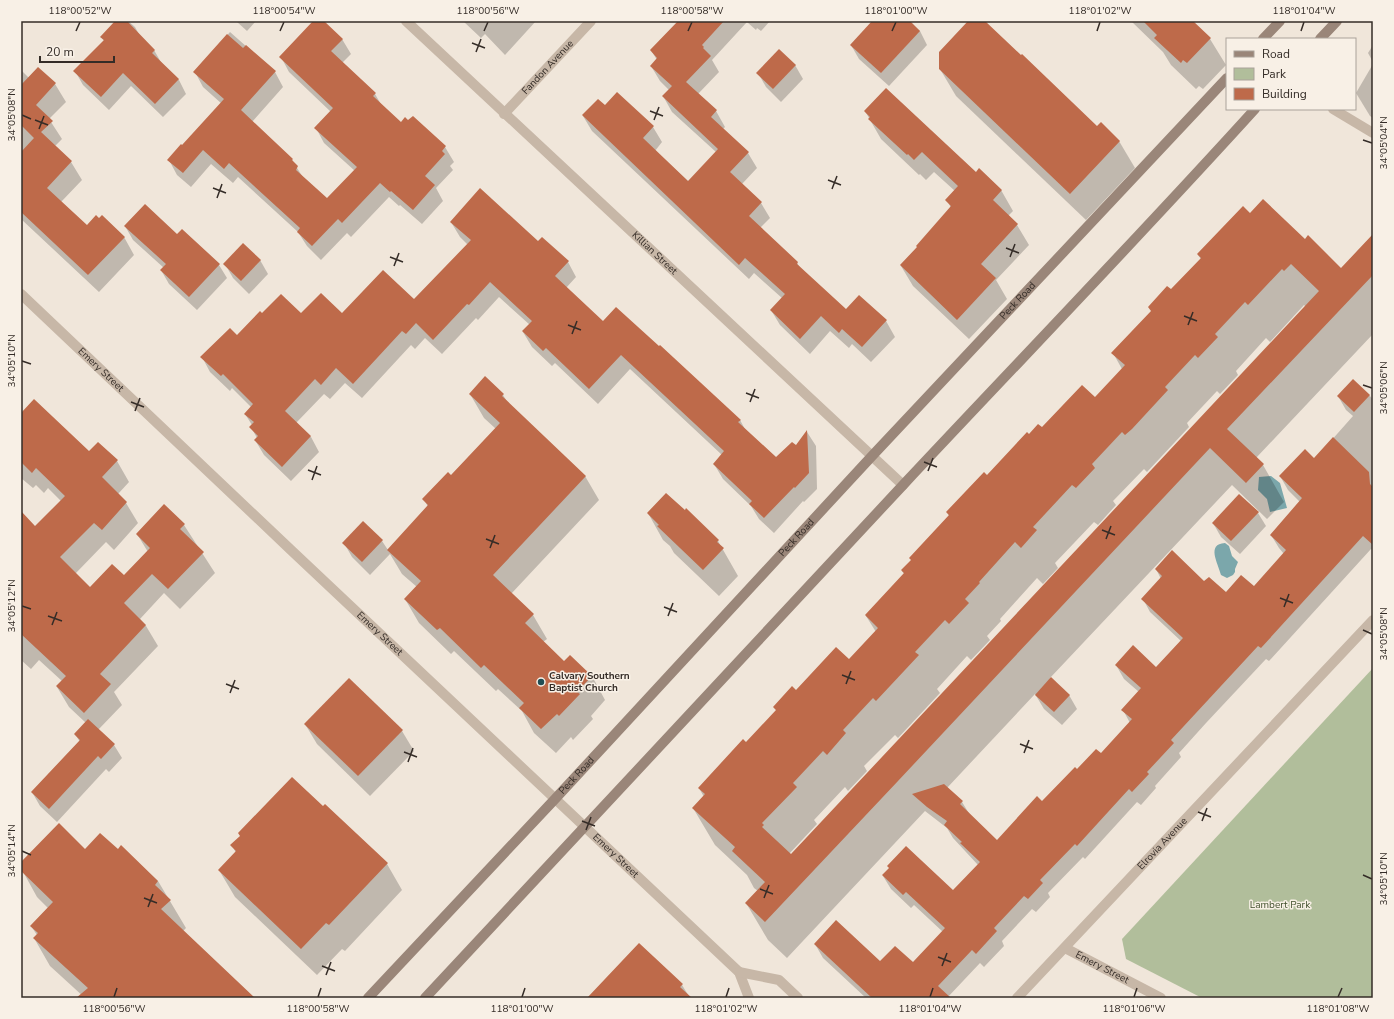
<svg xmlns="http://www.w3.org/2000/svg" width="1394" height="1019" font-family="'Nunito Sans',sans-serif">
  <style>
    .green { fill: #b1be9b }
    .water { fill: #7ba7ab }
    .shadow { fill: #0003; fill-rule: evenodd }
    .building { fill: #be6a4a; fill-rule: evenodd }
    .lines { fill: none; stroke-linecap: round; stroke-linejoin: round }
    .minor { stroke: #c7b7a7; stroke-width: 10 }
    .secondary { stroke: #9a8679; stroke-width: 10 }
    .ticks { fill: none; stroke: #342c27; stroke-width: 1.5 }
    .poi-dot { fill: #1f4d53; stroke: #f8f0e6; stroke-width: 1.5 }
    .labels { text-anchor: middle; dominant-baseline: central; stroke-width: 3; stroke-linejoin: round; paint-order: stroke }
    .street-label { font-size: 10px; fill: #342c27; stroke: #f8f0e6 }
    .poi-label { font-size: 10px; font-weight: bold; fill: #342c27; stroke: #f8f0e6; text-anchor: start }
    .park-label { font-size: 10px; fill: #42512d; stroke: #f8f0e6 }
    .neatline { fill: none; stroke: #342c27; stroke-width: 1.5 }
    .ticks-label { font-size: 10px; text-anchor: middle; fill: #342c27 }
  </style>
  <rect width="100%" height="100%" fill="#f0e6da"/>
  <!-- green -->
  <polygon class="green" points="1373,668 1373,998 1202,998 1126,959 1122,939"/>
  <!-- water -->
  <g class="water">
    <polygon points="1271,476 1280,483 1287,508 1270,512 1267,499 1258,490 1259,477"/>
    <path d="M 1225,543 L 1229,546 L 1232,556 L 1238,562 L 1235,569 L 1235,572 L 1233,575 L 1227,578 L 1221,575 C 1218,563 1206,544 1225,543 Z"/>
  </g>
  <!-- shadow -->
  <g class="shadow">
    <polygon points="116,21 128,21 135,27 140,36 154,50 162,64 179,80 186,94 163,117 131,86 109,110 83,85 75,71 104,41 101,37"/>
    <polygon points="236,21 256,21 247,31"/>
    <polygon points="314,21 322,21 342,39 351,54 342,63 375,94 382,106 401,124 445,147 454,162 450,166 453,170 436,188 443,201 422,224 400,205 399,206 389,197 351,237 347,233 321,260 307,246 298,232 238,177 233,183 211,164 191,187 177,175 169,160 222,104 203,87 195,72 230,32 275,72 283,87 252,122 292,160 304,179 327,200 355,171 324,143 316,128 331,112 289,72 281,57"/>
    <polygon points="463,21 536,21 505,55 485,34 481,38"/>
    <polygon points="679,21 770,21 761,31 757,28 756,30 747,22 712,60 719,72 698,94 716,111 725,127 723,129 748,153 757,168 742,184 761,203 770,218 760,228 797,263 801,269 846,311 859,296 886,321 895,337 871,362 852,344 849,348 830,331 810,354 780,325 771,310 782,298 754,273 749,279 592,131 583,116 605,106 653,127 662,142 655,151 689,182 716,152 672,112 663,96 669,90 660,81 651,66 657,60 651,50"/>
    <polygon points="873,21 908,21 920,31 927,45 889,86 859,59 851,45"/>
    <polygon points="1131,21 1191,21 1210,39 1226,65 1203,89 1199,86 1196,89 1171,65 1163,52"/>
    <polygon points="1373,45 1373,62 1368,53"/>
    <polygon points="1373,64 1373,118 1370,116 1356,93"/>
    <polygon points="795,65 803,79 781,102 766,87 758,73"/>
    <polygon points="38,68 55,84 66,102 49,119 62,139 55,146 71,162 82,180 61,202 87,227 124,237 134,255 99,292 21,219 21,70 29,78"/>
    <polygon points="940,69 1097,127 1119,141 1135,168 1086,220 956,96"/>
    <polygon points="865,111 976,174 1001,190 1013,211 1008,216 1017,225 1029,245 996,280 1007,299 969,339 913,286 901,266 951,208 947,200 955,191 934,172 926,180 920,174 919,175 881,139"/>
    <path d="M 1250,214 L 1305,240 L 1341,269 L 1373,235 L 1373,334 L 1256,458 L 1263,465 L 1284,502 L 1267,519 L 1232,485 L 1050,678 L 1069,695 L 1077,709 L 1062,725 L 1044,709 L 1035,694 L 947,788 L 962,802 L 970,815 L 997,841 L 1042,802 L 1077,770 L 1101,754 L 1130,723 L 1123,710 L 1139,692 L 1124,679 L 1116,665 L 1156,668 L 1181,641 L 1150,612 L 1143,599 L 1161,579 L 1156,569 L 1205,582 L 1226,593 L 1254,587 L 1284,554 L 1279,548 L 1271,535 L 1300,502 L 1288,490 L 1280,476 L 1314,460 L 1353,416 L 1346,410 L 1338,396 L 1353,380 L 1373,399 L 1373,550 L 1371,549 L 1269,661 L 1266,659 L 1206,723 L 1179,753 L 1181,757 L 1155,786 L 1156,788 L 1141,805 L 1137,802 L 1085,859 L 1083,857 L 1048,893 L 1050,897 L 1036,912 L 1032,909 L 1002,941 L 1004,946 L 984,967 L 980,963 L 947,998 L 866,998 L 823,958 L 815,944 L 881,963 L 913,963 L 943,932 L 914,905 L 911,908 L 891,889 L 883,876 L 953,892 L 978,865 L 953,838 L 947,828 L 925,811 L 787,958 L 768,940 L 746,903 L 758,891 L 754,888 L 747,875 L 715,845 L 693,808 L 704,797 L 699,788 L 746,744 L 777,711 L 774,707 L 796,691 L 849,661 L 876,632 L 866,616 L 905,575 L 902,571 L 949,516 L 947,512 L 987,476 L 1029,435 L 1095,398 L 1122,369 L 1113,353 L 1201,259 L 1198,255 ZM 1304,305 L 1306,307 L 791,856 L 789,854 L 817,824 L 814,820 L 845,787 L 848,791 L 867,771 L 864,766 L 895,735 L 898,738 L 940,693 L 937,689 L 967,656 L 971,660 L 990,640 L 987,636 L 1001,621 L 1000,619 L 1037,578 L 1043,584 L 1058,568 L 1055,563 L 1094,522 L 1098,525 L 1116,505 L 1113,501 L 1144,469 L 1147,472 L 1189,427 L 1187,423 L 1217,391 L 1220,394 L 1238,375 L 1236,371 L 1266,338 L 1270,342 Z"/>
    <polygon points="451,222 538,242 568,262 576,277 566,288 603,322 740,420 746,431 777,458 796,447 807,432 816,446 817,489 804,502 803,501 774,533 759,519 751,506 723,479 714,464 722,455 630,369 598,404 555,363 552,366 532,347 523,332 530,325 499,297 478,320 476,318 442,354 425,338 415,349 411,345 362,398 345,383 330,399 324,394 296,423 311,437 319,452 291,481 264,455 255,440 257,438 251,427 252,425 245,414 251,407 232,388 230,391 210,372 202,357 237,336 263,315 342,315 414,301 468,245 460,237"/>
    <polygon points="125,226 177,235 219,265 227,278 197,310 169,284 161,270 164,268 133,240"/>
    <polygon points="260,260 268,274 249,294 233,278 225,264"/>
    <polygon points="470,394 503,395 508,403 585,476 599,500 511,594 533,615 547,639 543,642 564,662 592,676 605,700 591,716 593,719 573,740 571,737 556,753 534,733 522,711 498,689 496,691 454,651 451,654 419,623 405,599 417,587 402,574 390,554 370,575 352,557 344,543 382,541 388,550 428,507 424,499 451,476 496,429 484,418"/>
    <polygon points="21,415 89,452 98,443 117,461 129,482 118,494 126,503 138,523 114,550 106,542 75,574 90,588 124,577 148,552 137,534 164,505 184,525 215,573 180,609 164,593 140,619 146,626 158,646 114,692 122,705 98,730 114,745 122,758 109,772 106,769 57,822 40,806 32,792 80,742 75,734 86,723 69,707 57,687 62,681 39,660 31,669 21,660 21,529 35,527 61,501 48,488 44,493 36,485 33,488 21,478"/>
    <polygon points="685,511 718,541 738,576 719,596 674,553 670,546 663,540 648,513"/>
    <polygon points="1258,513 1266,526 1240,554 1221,537 1213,523"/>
    <polygon points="305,724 402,731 414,751 370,796 317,744"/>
    <polygon points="323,808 387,864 402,890 345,951 342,949 317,975 235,897 219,870 236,853 232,845"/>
    <polygon points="121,847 158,881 186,928 183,931 254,998 85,998 50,966 34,938 37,935 31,926 48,908 37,897 21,868 85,851 118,851"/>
    <polygon points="682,985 690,998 588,998"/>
  </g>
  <!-- building -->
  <g class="building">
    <polygon points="115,21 127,21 155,50 152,53 179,79 155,104 123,73 101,97 73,71 104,40 100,37"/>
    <polygon points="313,21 324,21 343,39 331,51 376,93 373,96 401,122 405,117 408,120 413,116 446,146 442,151 445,154 425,176 435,185 413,210 391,191 390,192 380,183 342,223 338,219 312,246 297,232 300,228 229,163 224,169 203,150 183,173 167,160 181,144 182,145 224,99 193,72 227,34 243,48 246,45 276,71 241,110 293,159 292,160 298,166 296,170 327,198 357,167 314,128 333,108 279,57"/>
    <polygon points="678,21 724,21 702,45 704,47 703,48 711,56 686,82 717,110 711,117 749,152 730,172 762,202 749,216 798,262 797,264 846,309 859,295 887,320 862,347 842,329 839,333 821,316 800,339 770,310 785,294 745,258 739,265 582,115 598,99 605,105 617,92 654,126 643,138 688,181 718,149 662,96 672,86 650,66 657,58 650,50"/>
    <polygon points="872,21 910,21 920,31 881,73 850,45"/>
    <polygon points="968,21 985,21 1021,55 1022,54 1097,126 1101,122 1120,141 1070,194 939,69 939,52"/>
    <polygon points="1143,21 1193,21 1211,38 1187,63 1183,60 1181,63 1154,38 1157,35"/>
    <polygon points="779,49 796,65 773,89 756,73"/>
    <polygon points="38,67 56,83 36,105 53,121 41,132 72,161 47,188 87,225 96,215 99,218 102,215 125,237 88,275 21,212 21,152 34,138 21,125 21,85"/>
    <polygon points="886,88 976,172 979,168 1002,190 993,200 1018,224 981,264 996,278 957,320 900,265 917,247 916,246 951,206 945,200 958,186 922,152 914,160 908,154 907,155 868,119 870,117 864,111"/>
    <polygon points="480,188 538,241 542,237 569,261 555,276 603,321 616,307 659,346 660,345 741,420 738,422 776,457 792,442 796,445 807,430 809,473 795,488 794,487 764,518 749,504 752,501 713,464 724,451 621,355 589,389 546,348 543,351 522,331 532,321 490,282 469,305 467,304 433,340 416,323 406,334 402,331 353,384 336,368 321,385 315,379 285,411 311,436 282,467 254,440 258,436 249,427 254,422 244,414 253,404 223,374 221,376 200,357 230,328 237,335 260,311 262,313 281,294 301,313 321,293 342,313 383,270 414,299 471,240 450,222"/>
    <path d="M 1263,199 L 1305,239 L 1308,235 L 1341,268 L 1373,234 L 1373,275 L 1227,429 L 1264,464 L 1246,483 L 1210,448 L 898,781 L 765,922 L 745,903 L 765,882 L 732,851 L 735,847 L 692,808 L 705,794 L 698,788 L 743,739 L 746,742 L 776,710 L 773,707 L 792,686 L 796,690 L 836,647 L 849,659 L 878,628 L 865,615 L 904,573 L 901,570 L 911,560 L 909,558 L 949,515 L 946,512 L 984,472 L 987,475 L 1027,432 L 1029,434 L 1038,424 L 1042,427 L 1082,385 L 1095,397 L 1125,365 L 1111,353 L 1151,311 L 1148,307 L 1167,286 L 1171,289 L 1201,258 L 1197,254 L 1243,206 L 1250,213 ZM 1291,264 L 1319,291 L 791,854 L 762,827 L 764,825 L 762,823 L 797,787 L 793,783 L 823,751 L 827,755 L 846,733 L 843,730 L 873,698 L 876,701 L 919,655 L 915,652 L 945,620 L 949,624 L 969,603 L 965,599 L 980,583 L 979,582 L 1015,542 L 1021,548 L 1037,530 L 1033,527 L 1072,485 L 1076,488 L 1095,468 L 1092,464 L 1122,432 L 1125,435 L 1132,429 L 1168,390 L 1165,387 L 1195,355 L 1198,358 L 1218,337 L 1215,334 L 1245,302 L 1248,305 L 1282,269 L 1284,271 Z"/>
    <polygon points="145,204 177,234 182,229 220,264 189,297 160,270 166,264 124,226"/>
    <polygon points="243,243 261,260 241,281 223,264"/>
    <polygon points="485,376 504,394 502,396 586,476 493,575 534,614 525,623 564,661 570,655 592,676 577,692 580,694 559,716 557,714 541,729 519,708 524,703 484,665 481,668 440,628 437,630 404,599 421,581 387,550 428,505 422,499 448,472 451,475 500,423 469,394"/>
    <polygon points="1353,379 1370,395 1354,412 1337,396"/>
    <polygon points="34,399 89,451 98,442 118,460 102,477 127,502 102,530 94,523 60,557 90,587 112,564 124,575 150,548 136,534 164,504 185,524 180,529 204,552 168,589 152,574 124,603 146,625 100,674 111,684 84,713 56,686 66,676 21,634 21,511 35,526 65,496 36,468 32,473 21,462 21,413"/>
    <polygon points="1333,437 1369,472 1370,484 1373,487 1373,545 1363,536 1261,648 1258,646 1171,740 1174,743 1147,772 1149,774 1132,792 1129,789 1077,846 1075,844 1040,880 1043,883 1028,899 1024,896 994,928 997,931 976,954 972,950 938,986 951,998 872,998 814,944 836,920 880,961 895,946 913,962 945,928 906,892 903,895 882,875 889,868 887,866 906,846 953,890 980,862 960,843 962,842 944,825 947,821 927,807 912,794 944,784 963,801 960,804 997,840 1037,796 1042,801 1075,767 1077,769 1096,749 1101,753 1132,719 1121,710 1141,688 1115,665 1133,645 1156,667 1183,638 1141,599 1162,576 1155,569 1172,550 1204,581 1209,577 1226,592 1241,575 1254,586 1286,550 1270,535 1302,498 1279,476 1305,449 1314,458"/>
    <polygon points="666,493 685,510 686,508 719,540 717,542 724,548 703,570 657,526 659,525 647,513"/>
    <polygon points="1239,494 1259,512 1231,541 1212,523"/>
    <polygon points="363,521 383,540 362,562 342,543"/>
    <polygon points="1051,677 1070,695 1054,712 1035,695"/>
    <polygon points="349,678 403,730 358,776 304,724"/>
    <polygon points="88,719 115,744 101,759 98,756 49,809 31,792 80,740 74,734"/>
    <polygon points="292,777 323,806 325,804 388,863 329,925 326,923 301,949 218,870 236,851 230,845 240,836 238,833"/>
    <polygon points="59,823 85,849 100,833 118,849 121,845 158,881 155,885 171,900 161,909 255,998 76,998 88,988 33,938 38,933 30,926 53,902 21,871 21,862"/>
    <polygon points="639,943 683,984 680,987 692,998 587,998"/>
  </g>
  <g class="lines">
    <!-- minor -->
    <g class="minor">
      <path id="s1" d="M 406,21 L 903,485"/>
      <polyline points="1333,109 1373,133"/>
      <path id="s2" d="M 504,114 L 591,21"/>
      <path id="s3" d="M 21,294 L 292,551 L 739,972 L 749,998"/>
      <path id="s4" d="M 1065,948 L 1161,998"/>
      <polyline points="739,972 779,980 798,998"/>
      <path id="s5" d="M 1017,998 L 1373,620"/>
    </g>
    <!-- secondary -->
    <g class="secondary">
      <polyline points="1263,39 1280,21"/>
      <polyline points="1320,39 1337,21"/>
      <path id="s6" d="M 368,998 L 555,799 L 872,456 L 1227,78"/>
      <path d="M 425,998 C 586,827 744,655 904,484 C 1021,359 1140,236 1255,109"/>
    </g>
  </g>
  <!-- ticks -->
  <path class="ticks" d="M 76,31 L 80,22M 280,31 L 284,22M 484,31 L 488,22M 688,31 L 692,22M 892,31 L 896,22M 1097,31 L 1100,22M 1301,31 L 1304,22M 472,43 L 485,48M 476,52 L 481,39M 650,111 L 663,116M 22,115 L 31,119M 35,120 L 48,125M 654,120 L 659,107M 39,129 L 44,116M 1363,140 L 1372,143M 828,180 L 841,185M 213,188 L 226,193M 832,189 L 837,176M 217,198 L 222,184M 1006,248 L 1019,253M 390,257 L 403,262M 1010,257 L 1015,244M 394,266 L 399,253M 1184,316 L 1197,321M 568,325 L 581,330M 1188,325 L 1193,312M 572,334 L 577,321M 22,361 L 31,364M 1363,385 L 1372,388M 746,393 L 759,398M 131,402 L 144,407M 750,402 L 755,389M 135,411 L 140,398M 924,462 L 937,467M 308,470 L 321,475M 928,471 L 933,458M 312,480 L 317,466M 1102,530 L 1115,535M 486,539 L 499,544M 1106,539 L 1111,526M 490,548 L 495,535M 1280,598 L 1293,603M 22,606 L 31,609M 664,607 L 677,612M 1284,607 L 1289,594M 48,616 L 62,621M 668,616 L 673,603M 52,625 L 57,612M 1363,630 L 1372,634M 842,675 L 855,680M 226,684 L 239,689M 846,684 L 851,671M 230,693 L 235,680M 1020,744 L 1033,749M 404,752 L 417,757M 1024,753 L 1029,740M 408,762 L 413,748M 1198,812 L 1211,817M 582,821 L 595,826M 1202,821 L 1207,808M 586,830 L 591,817M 22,851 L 31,855M 1363,875 L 1372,879M 760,889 L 773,894M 144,898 L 157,903M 764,898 L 769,885M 148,907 L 153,894M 938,957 L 951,962M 322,966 L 335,971M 942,966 L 947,953M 326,975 L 331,962M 114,997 L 117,988M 318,997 L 321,988M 522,997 L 525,988M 726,997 L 729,988M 930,997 L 933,988M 1134,997 L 1137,988M 1338,997 L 1342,988"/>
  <!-- markers -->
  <circle class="poi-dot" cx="541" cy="682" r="4"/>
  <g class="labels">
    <!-- street labels -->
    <g class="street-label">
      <text stroke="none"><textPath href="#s2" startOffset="64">Fandon Avenue</textPath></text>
      <text stroke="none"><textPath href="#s1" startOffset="340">Killian Street</textPath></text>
      <text stroke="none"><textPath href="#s6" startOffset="953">Peck Road</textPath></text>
      <text stroke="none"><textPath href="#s3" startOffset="110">Emery Street</textPath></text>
      <text stroke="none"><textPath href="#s6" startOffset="629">Peck Road</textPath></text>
      <text stroke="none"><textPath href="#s3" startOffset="494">Emery Street</textPath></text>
      <text stroke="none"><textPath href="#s6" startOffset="305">Peck Road</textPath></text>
      <text stroke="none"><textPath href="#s5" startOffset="212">Elrovia Avenue</textPath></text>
      <text stroke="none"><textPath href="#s3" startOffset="818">Emery Street</textPath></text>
      <text stroke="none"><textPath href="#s4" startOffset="42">Emery Street</textPath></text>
    </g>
    <!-- poi labels -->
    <g class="poi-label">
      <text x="549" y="676">Calvary Southern<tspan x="549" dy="12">Baptist Church</tspan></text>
    </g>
    <!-- park labels -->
    <g class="park-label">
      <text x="1280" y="905">Lambert Park</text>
    </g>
  </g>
  <!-- border -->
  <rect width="1394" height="1019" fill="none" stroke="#f8f0e6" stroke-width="44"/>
  <!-- legend -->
  <rect x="1226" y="38" width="130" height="72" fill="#f8f0e6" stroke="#aaa29a"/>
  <rect x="1234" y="51" width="20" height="6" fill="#9a8679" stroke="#aaa29a"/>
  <text x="1262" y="58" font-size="12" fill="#342c27">Road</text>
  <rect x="1234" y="68" width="20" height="12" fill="#b1be9b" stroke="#aaa29a"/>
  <text x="1262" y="78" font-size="12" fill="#342c27">Park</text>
  <rect x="1234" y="88" width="20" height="12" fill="#be6a4a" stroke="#aaa29a"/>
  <text x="1262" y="98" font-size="12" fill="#342c27">Building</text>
  <!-- scale -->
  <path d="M40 56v6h74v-6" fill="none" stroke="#342c27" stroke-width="2"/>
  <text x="46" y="56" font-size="12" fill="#342c27" stroke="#f8f0e6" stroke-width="3" paint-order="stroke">20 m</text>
  <rect x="22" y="22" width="1350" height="975" class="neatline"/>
  <g class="ticks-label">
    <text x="80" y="14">118°00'52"W</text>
    <text x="284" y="14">118°00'54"W</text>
    <text x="488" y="14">118°00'56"W</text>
    <text x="692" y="14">118°00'58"W</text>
    <text x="896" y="14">118°01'00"W</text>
    <text x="1100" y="14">118°01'02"W</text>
    <text x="1304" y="14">118°01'04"W</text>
    <text transform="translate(11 115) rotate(-90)" y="4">34°05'08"N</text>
    <text transform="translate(1383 143) rotate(-90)" y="4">34°05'04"N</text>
    <text transform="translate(11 361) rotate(-90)" y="4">34°05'10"N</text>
    <text transform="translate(1383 388) rotate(-90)" y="4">34°05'06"N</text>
    <text transform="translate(11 606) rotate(-90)" y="4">34°05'12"N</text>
    <text transform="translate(1383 634) rotate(-90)" y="4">34°05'08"N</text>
    <text transform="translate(11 851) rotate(-90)" y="4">34°05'14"N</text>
    <text transform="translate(1383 879) rotate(-90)" y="4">34°05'10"N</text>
    <text x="114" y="1012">118°00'56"W</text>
    <text x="318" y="1012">118°00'58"W</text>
    <text x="522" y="1012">118°01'00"W</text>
    <text x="726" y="1012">118°01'02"W</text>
    <text x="930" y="1012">118°01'04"W</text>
    <text x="1134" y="1012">118°01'06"W</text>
    <text x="1338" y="1012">118°01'08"W</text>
  </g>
</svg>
